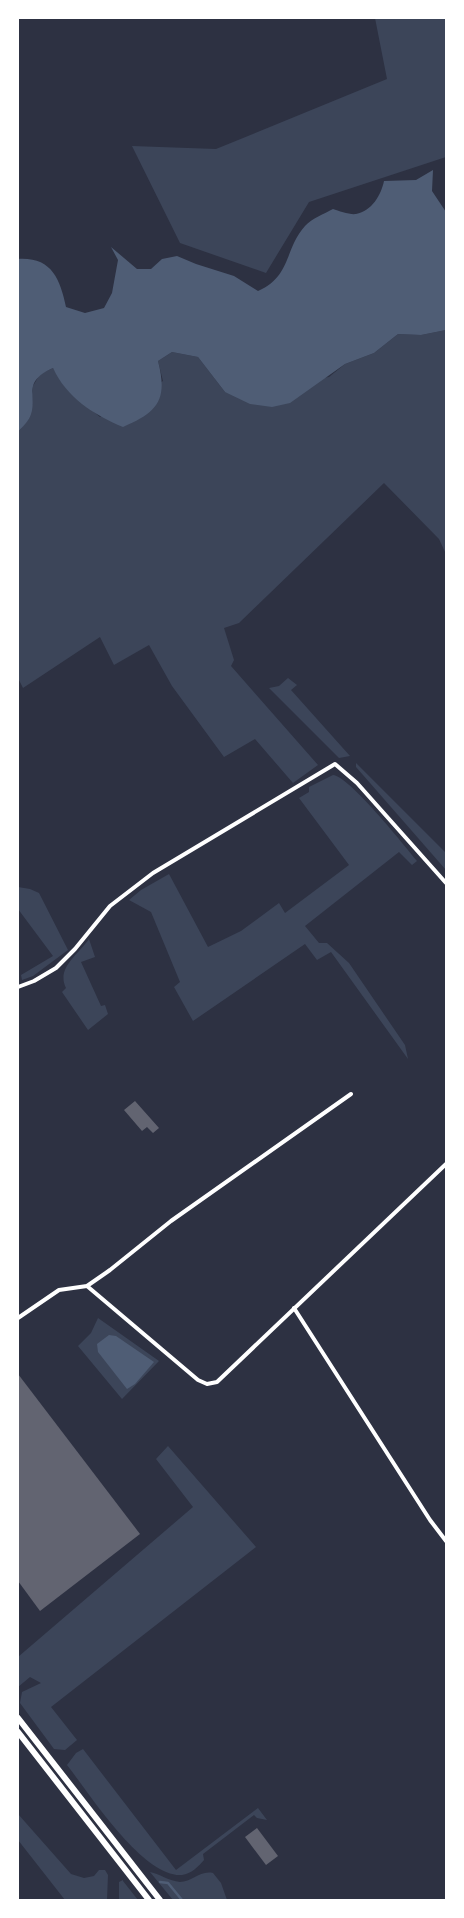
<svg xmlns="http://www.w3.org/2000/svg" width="464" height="1918" font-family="'Fira Sans Condensed',sans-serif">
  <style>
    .green { fill: #3c4559 }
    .water { fill: #4f5d75 }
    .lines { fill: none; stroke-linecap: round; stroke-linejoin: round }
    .stream { stroke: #4f5d75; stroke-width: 2.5 }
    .building { fill: #626471 }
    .minor { stroke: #fff; stroke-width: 4 }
    .trunk { stroke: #fff; stroke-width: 6 }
  </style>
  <rect width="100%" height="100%" fill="#2d3142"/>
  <!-- green -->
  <g class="green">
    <polygon points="375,18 446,18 446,157 309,202 266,273 180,243 132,146 216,149 387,79"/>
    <polygon points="446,330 446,554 439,539 384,483 239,623 224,628 234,660 231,666 318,765 293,783 255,739 224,757 172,686 149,645 114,665 100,637 23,688 18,678 18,432 29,419 33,386 40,374 53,368 65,387 100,417 163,381 158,361 172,352 198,357 225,392 329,377 345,364 374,353 398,334 421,335"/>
    <polygon points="288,678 297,685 291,690 350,756 339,758 269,688 279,686"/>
    <polygon points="356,763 446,853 446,870 356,767"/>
    <path d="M 333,775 C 349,776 404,845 417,861 L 412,865 L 399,852 L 305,926 L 319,943 L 327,943 L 349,963 L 405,1045 L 408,1059 L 331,952 L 317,960 L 305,944 L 193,1021 L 174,987 L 180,982 L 151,912 L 129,900 L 141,890 L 169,874 L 208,947 L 241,931 L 279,903 L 285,913 L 349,865 L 299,798 L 309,792 L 309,787 Z"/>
    <polygon points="18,887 30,889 39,893 68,950 33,976 22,980 21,975 53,956 18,909"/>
    <path d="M 89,939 L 95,957 L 81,962 L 101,1006 L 105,1005 L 108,1014 L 88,1030 L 62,992 L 66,988 C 56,968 78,955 89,939 Z"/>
    <polygon points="98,1318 159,1361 122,1399 78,1346 91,1333"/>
    <polygon points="168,1446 256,1547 51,1707 77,1740 65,1750 54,1749 20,1703 22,1692 41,1683 30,1677 18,1687 18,1657 193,1507 156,1459"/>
    <path d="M 83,1749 L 176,1870 L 258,1808 L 267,1820 L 257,1818 L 254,1815 L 203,1854 L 204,1860 C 199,1866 191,1874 182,1875 C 143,1878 89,1793 67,1765 L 76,1753 Z"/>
    <polygon points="18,1814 71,1874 84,1878 94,1876 99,1870 105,1870 108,1875 107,1900 65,1900 18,1840"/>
    <path d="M 150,1872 C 160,1874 169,1881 180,1882 C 192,1882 200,1870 213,1873 L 221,1883 L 227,1900 L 173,1900 Z"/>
    <polygon points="123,1880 123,1881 138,1900 119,1900 119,1882"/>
  </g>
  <!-- water -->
  <g class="water">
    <path d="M 433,170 L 432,191 L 446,212 L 446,330 L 421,335 L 398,334 L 374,353 L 345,364 L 290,403 L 272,407 L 250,404 L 225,392 L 198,357 L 172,352 L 158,361 C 168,400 158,412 123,427 C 94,415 66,397 53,368 C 19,383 40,398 29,419 C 26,424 21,428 18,432 L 18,259 C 51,257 60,278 66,307 L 85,313 L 104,308 L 112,293 L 118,260 L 111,247 L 137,269 L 151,269 L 162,259 L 177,256 L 196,264 L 234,276 L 258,291 C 292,276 284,249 305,226 C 312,218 324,214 333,209 C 339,211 350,215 356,214 C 372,211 381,195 384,181 L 416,180 Z"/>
    <polygon points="109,1335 116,1336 154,1362 135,1384 127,1389 98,1352 97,1344"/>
  </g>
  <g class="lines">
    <!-- stream -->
    <polyline class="stream" points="160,1882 168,1883 182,1900"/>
  </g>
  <!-- building -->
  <g class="building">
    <polygon points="135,1101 159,1128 153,1133 147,1127 142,1131 124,1110"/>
    <polygon points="18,1374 140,1534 40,1611 18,1581"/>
    <polygon points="257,1828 278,1856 266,1865 245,1837"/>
  </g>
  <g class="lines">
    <!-- minor -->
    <g class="minor">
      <polyline points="18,987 34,981 56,968 75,949 110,906 153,873 335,764 357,783 446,883"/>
      <polyline points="87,1286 198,1380 207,1384 217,1382 446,1164"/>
      <polyline points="294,1308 430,1520 446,1541"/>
      <polyline points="18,1318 59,1290 87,1286 110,1270 171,1221 351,1094"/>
    </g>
    <!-- trunk -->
    <g class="trunk">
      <polyline points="18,1718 160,1900"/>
      <polyline points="18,1732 149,1900"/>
    </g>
  </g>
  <!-- border -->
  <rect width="464" height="1918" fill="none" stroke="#ffffff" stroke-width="38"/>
</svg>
